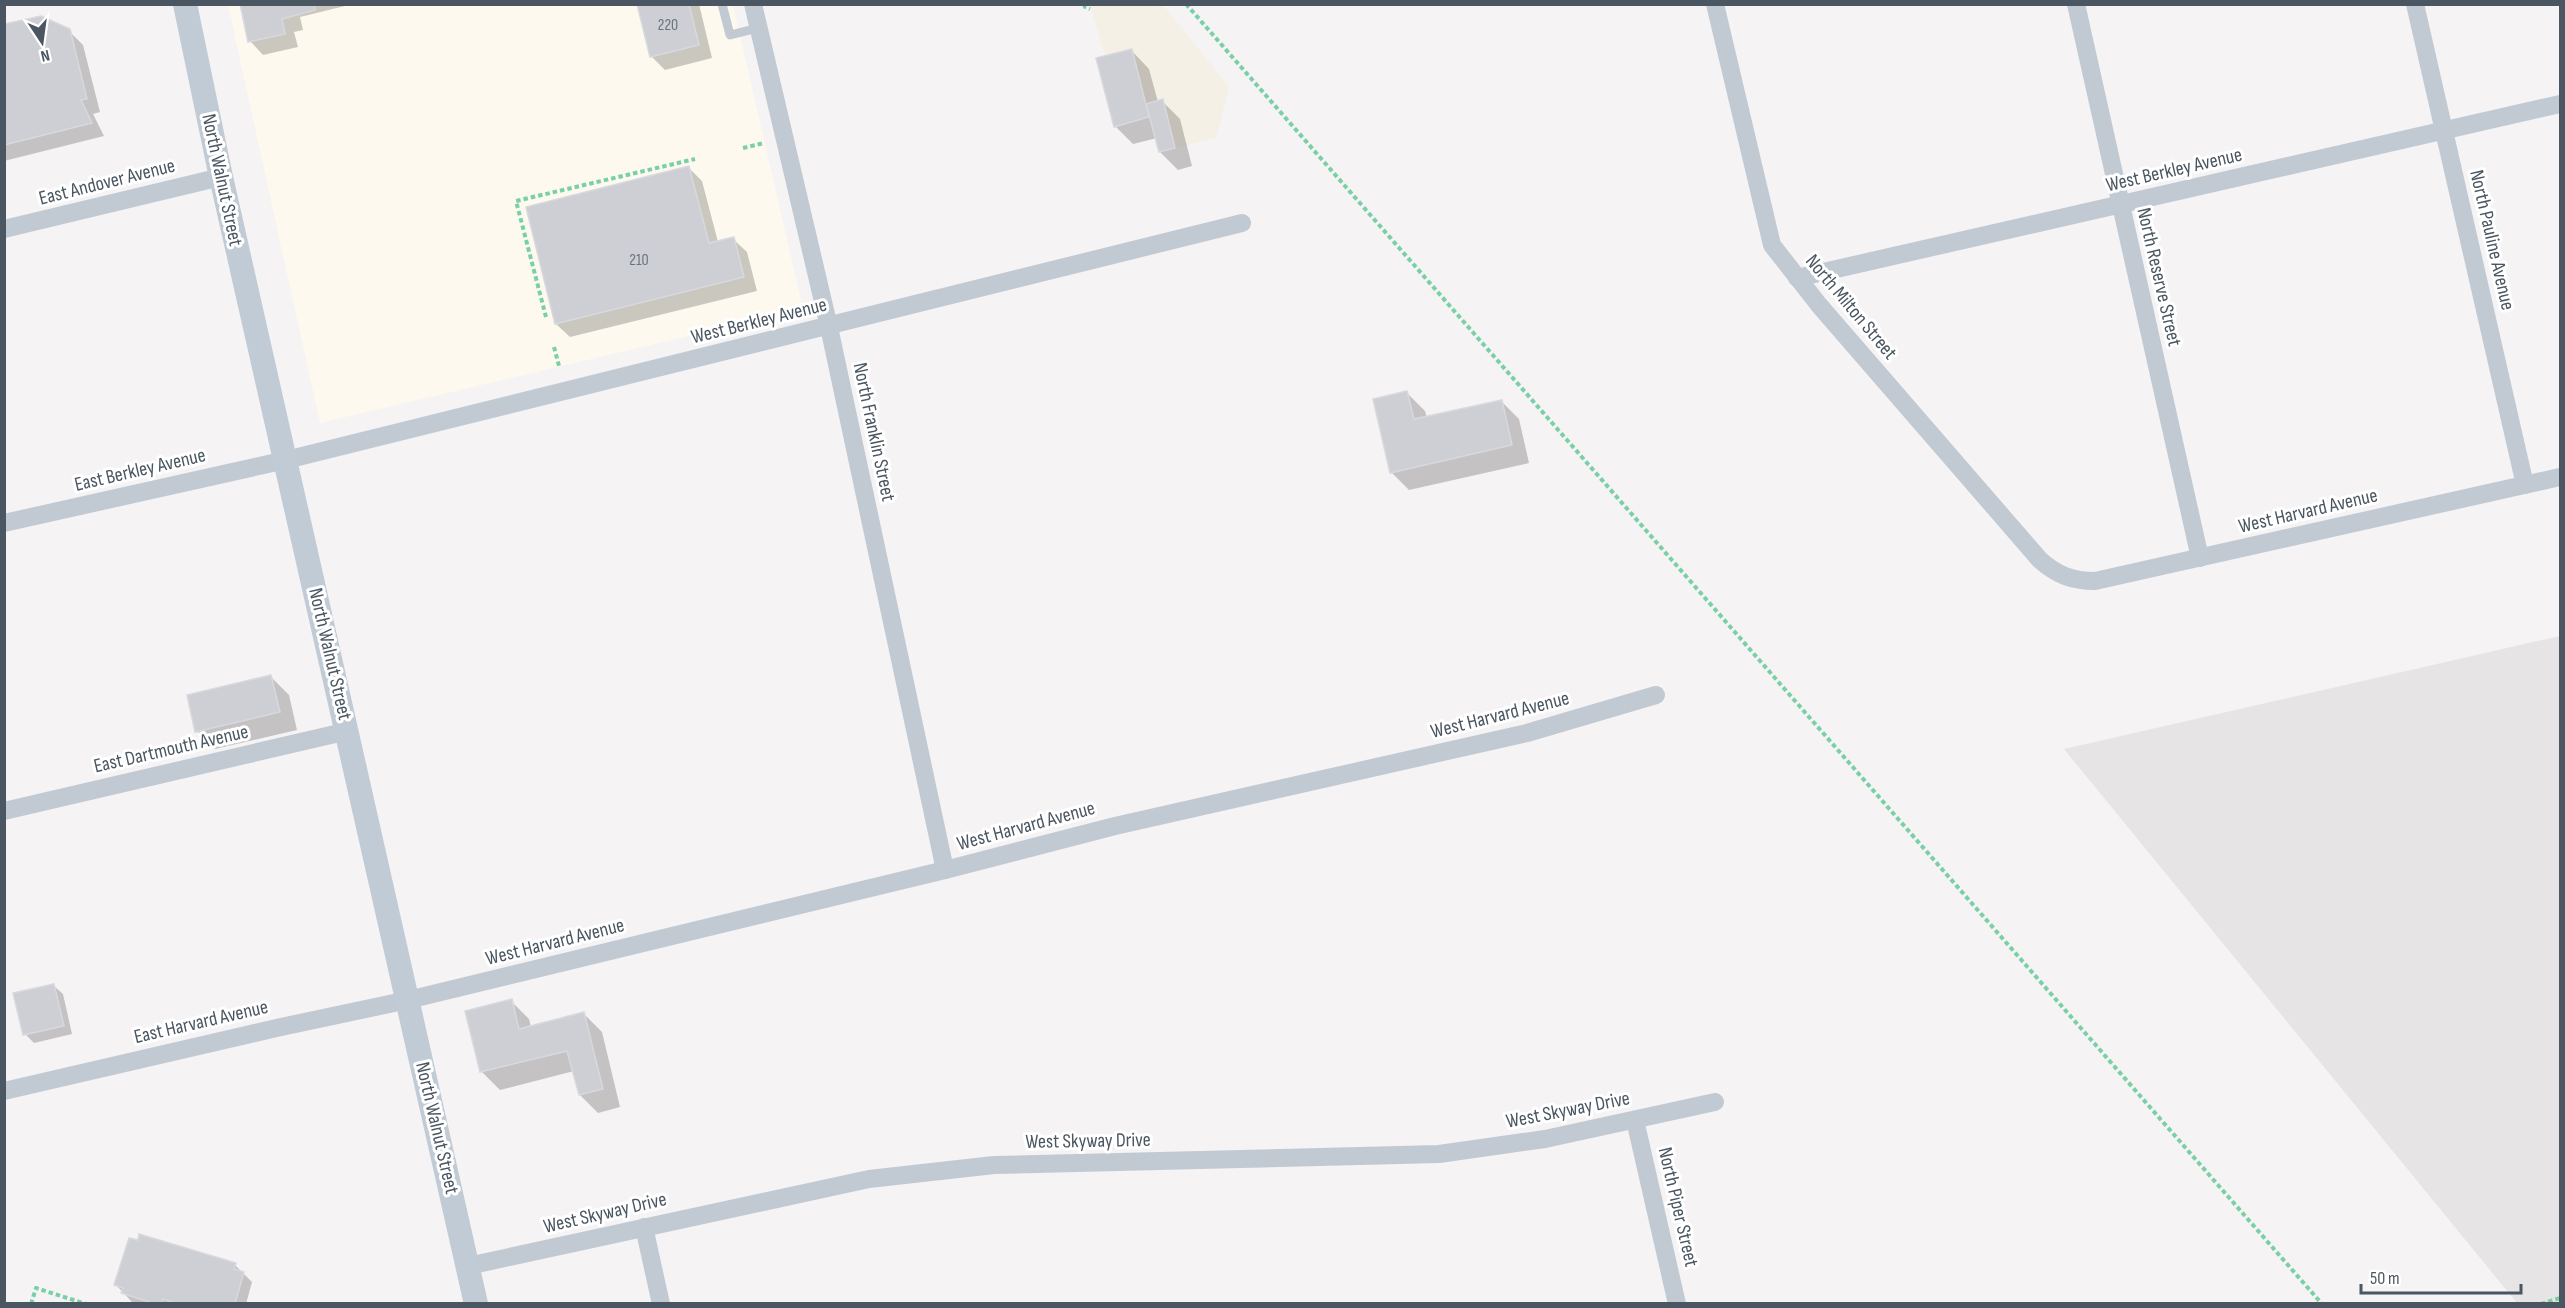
<svg xmlns="http://www.w3.org/2000/svg" width="2565" height="1308" font-family="'Sofia Sans Condensed',sans-serif">
  <style>
    .commercial { fill: #fdf9ef }
    .education { fill: #e6e4e5 }
    .sand { fill: #f5f0e5 }
    .shadow { fill: #0003 }
    .building { fill: #cdcfd5; stroke: #d7d9de; stroke-width: 1.5 }
    .lines { fill: none; stroke-linecap: round; stroke-linejoin: round }
    .path { stroke: #7ad0a6; stroke-width: 4; stroke-dasharray: 4.5 3; stroke-linecap: butt }
    .lane { stroke: #c1cad2; stroke-width: 9 }
    .street { stroke: #c1cad2; stroke-width: 18 }
    .secondary { stroke: #c1cbd6; stroke-width: 24 }
    .labels { text-anchor: middle; dominant-baseline: central; stroke-width: 6; stroke-linejoin: round; paint-order: stroke }
    .number-label { font-size: 16px; fill: #6b747e }
    .street-label { font-size: 20px; fill: #4a5661; stroke: #fff }
  </style>
  <rect width="100%" height="100%" fill="#f5f3f3"/>
  <!-- commercial -->
  <polygon class="commercial" points="228,5 733,5 803,309 320,423"/>
  <!-- education -->
  <polygon class="education" points="2560,636 2560,1303 2517,1303 2064,749"/>
  <!-- sand -->
  <polygon class="sand" points="1090,5 1163,5 1229,87 1216,138 1175,148 1163,100 1146,104 1132,49 1105,56"/>
  <!-- shadow -->
  <g class="shadow">
    <polygon points="241,4 353,4 300,17 303,30 294,32 298,47 263,55 250,41"/>
    <polygon points="638,4 699,4 712,58 665,70 651,56"/>
    <polygon points="4,26 69,31 83,45 100,112 93,114 104,136 4,161"/>
    <polygon points="1131,50 1149,69 1158,102 1162,101 1180,119 1192,166 1178,170 1160,152 1157,138 1133,144 1115,126"/>
    <polygon points="689,168 702,181 718,242 733,239 747,252 757,291 570,337 556,324"/>
    <polygon points="1407,393 1425,411 1427,418 1501,401 1519,419 1529,463 1409,490 1391,472"/>
    <polygon points="271,677 289,695 297,730 215,749 197,731"/>
    <polygon points="54,986 63,994 72,1034 34,1043 25,1034"/>
    <polygon points="511,1001 529,1019 531,1027 584,1014 602,1032 620,1107 598,1113 580,1095 574,1071 500,1090 482,1072"/>
    <polygon points="235,1265 252,1282 246,1304 138,1304 132,1302 116,1285"/>
  </g>
  <!-- building -->
  <g class="building">
    <polygon points="240,4 314,4 315,10 282,19 285,34 248,42"/>
    <polygon points="637,4 689,4 699,45 650,57"/>
    <polygon points="41,16 70,29 87,99 81,100 92,123 4,145 4,24"/>
    <polygon points="1132,49 1149,117 1114,127 1096,58"/>
    <polygon points="1163,99 1175,148 1159,152 1146,104"/>
    <polygon points="689,166 709,243 734,237 744,277 555,324 526,207"/>
    <polygon points="1407,391 1414,419 1502,400 1512,445 1390,473 1373,399"/>
    <polygon points="271,675 280,712 195,732 187,695"/>
    <polygon points="54,984 64,1026 23,1035 13,993"/>
    <polygon points="512,999 519,1029 584,1012 603,1089 579,1095 567,1051 480,1072 465,1011"/>
    <polygon points="139,1234 236,1263 234,1269 244,1272 235,1304 176,1304 163,1299 162,1304 155,1304 121,1293 123,1288 114,1285 129,1238 138,1240"/>
  </g>
  <g class="lines">
    <!-- path -->
    <g class="path">
      <polyline points="1084,4 1085,7 1090,9"/>
      <polyline points="1186,4 2322,1304"/>
      <polyline points="743,148 764,143"/>
      <polyline points="546,317 516,201 695,159"/>
      <polyline points="554,347 559,366"/>
      <polyline points="31,1304 36,1288 86,1304"/>
      <polyline points="2541,1304 2560,1298"/>
    </g>
    <!-- lane -->
    <polyline class="lane" points="722,4 730,35 758,28"/>
    <!-- street -->
    <g class="street">
      <polyline points="753,4 829,327 945,870"/>
      <path d="M 1715,4 L 1772,245 L 1819,305 L 2040,560 C 2057,575 2072,581 2095,581 L 2560,477"/>
      <polyline points="2076,4 2200,558"/>
      <polyline points="2415,4 2525,485"/>
      <polyline points="4,229 221,177"/>
      <polyline points="1797,278 2560,104"/>
      <polyline points="4,523 286,460 1242,223"/>
      <polyline points="4,811 348,731"/>
      <polyline points="4,1091 281,1027 408,1000 945,870 1115,826 1527,733 1656,695"/>
      <polyline points="1635,1120 1677,1304"/>
      <polyline points="644,1227 661,1304"/>
      <polyline points="468,1266 869,1179 994,1165 1439,1154 1545,1139 1715,1102"/>
    </g>
    <!-- secondary -->
    <polyline class="secondary" points="185,4 221,177 476,1304"/>
  </g>
  <g class="labels">
    <!-- number labels -->
    <g class="number-label">
      <text x="668" y="25">220</text>
      <text x="639" y="260">210</text>
    </g>
    <!-- street labels -->
    <g class="street-label">
      <text transform="translate(2174 170) rotate(-13)">West Berkley Avenue</text>
      <text transform="translate(222 180) rotate(78)">North Walnut Street</text>
      <text transform="translate(107 182) rotate(-14)">East Andover Avenue</text>
      <text transform="translate(2492 240) rotate(77)">North Pauline Avenue</text>
      <text transform="translate(2159 277) rotate(77)">North Reserve Street</text>
      <text transform="translate(1851 307) rotate(50)">North Milton Street</text>
      <text transform="translate(759 321) rotate(-14)">West Berkley Avenue</text>
      <text transform="translate(874 432) rotate(78)">North Franklin Street</text>
      <text transform="translate(140 470) rotate(-13)">East Berkley Avenue</text>
      <text transform="translate(2308 511) rotate(-13)">West Harvard Avenue</text>
      <text transform="translate(330 654) rotate(77)">North Walnut Street</text>
      <text transform="translate(1500 715) rotate(-14)">West Harvard Avenue</text>
      <text transform="translate(171 749) rotate(-13)">East Dartmouth Avenue</text>
      <text transform="translate(1026 826) rotate(-15)">West Harvard Avenue</text>
      <text transform="translate(555 942) rotate(-14)">West Harvard Avenue</text>
      <text transform="translate(201 1022) rotate(-13)">East Harvard Avenue</text>
      <text transform="translate(1568 1110) rotate(-11)">West Skyway Drive</text>
      <text transform="translate(437 1128) rotate(77)">North Walnut Street</text>
      <text transform="translate(1088 1141) rotate(-1)">West Skyway Drive</text>
      <text transform="translate(1678 1207) rotate(77)">North Piper Street</text>
      <text transform="translate(605 1213) rotate(-13)">West Skyway Drive</text>
    </g>
  </g>
  <!-- border -->
  <rect width="2565" height="1308" fill="none" stroke="#4a5661" stroke-width="12"/>
  <!-- north arrow -->
  <g transform="translate(42 42) rotate(167)" stroke="#ffffff" stroke-width="4.5" paint-order="stroke">
  <path d="M0-4.5L10 22L0 15L-10 22Z" fill="#4a5661"/>
  <text y="-9" font-size="16" font-weight="bold" text-anchor="middle" fill="#4a5661">N</text>
  </g>
  <!-- scale -->
  <path d="M2361 1284v9h160v-9" fill="none" stroke="#4a5661" stroke-width="3"/>
  <text x="2370" y="1284" font-size="18" fill="#4a5661" stroke="#ffffff" stroke-width="4.5" paint-order="stroke">50 m</text>
</svg>
